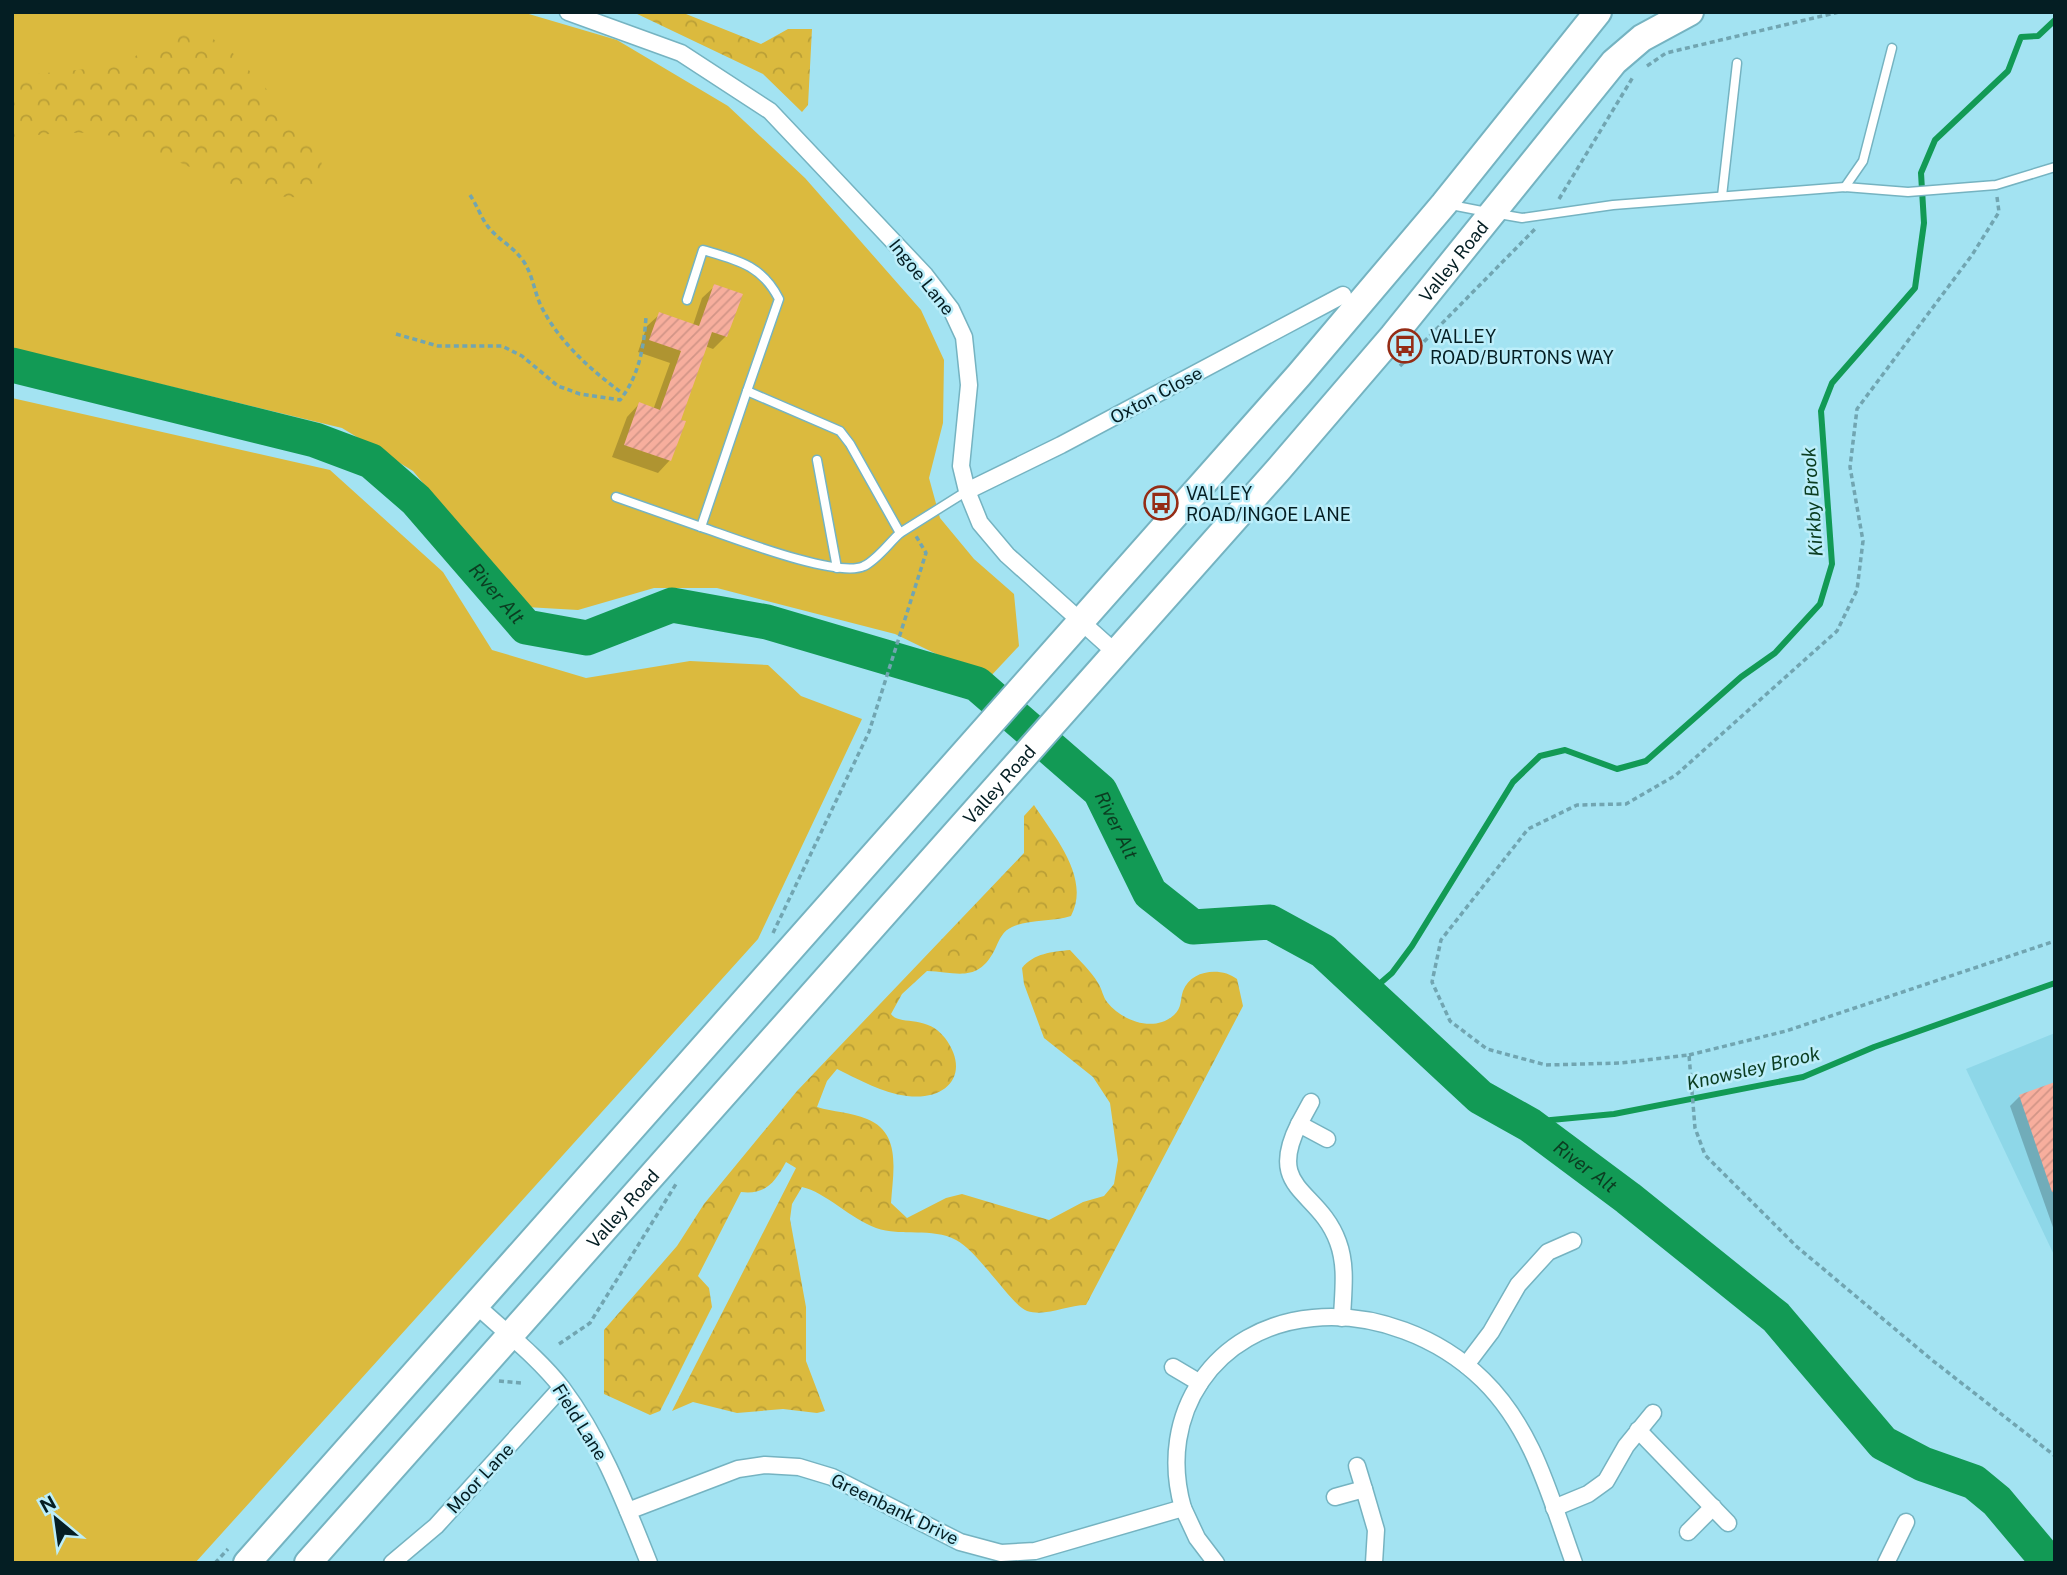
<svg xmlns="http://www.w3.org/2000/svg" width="2067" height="1575" font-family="'Public Sans',sans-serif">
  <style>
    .built { fill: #8ed7e8 }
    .green { fill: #dbba3e }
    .forest { fill: url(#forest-crowns) }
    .shadow { fill: #0003 }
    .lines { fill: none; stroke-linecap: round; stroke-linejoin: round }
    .stream { stroke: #129a55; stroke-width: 6 }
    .river { stroke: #129a55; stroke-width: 35 }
    .building { fill: url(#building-hatch) }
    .service-casing { stroke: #75b3c1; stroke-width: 11 }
    .minor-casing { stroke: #75b3c1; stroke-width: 19 }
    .primary-casing { stroke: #75b3c1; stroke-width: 30 }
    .path { stroke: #71a5b1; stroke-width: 3.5; stroke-dasharray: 5 3.5; stroke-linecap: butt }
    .service { stroke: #fff; stroke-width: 8 }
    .minor { stroke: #fff; stroke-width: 16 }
    .primary { stroke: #fff; stroke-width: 26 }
    .labels { text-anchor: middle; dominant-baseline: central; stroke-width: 5; stroke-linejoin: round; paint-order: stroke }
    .street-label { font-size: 18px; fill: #041e23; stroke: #bceefa }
    .poi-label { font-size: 18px; fill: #041e23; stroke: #bceefa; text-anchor: start }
    .water-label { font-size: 19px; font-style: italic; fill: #0b3d21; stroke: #bceefa }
  </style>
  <defs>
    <pattern id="forest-crowns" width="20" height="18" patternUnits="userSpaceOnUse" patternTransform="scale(1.75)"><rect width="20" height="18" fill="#dbba3e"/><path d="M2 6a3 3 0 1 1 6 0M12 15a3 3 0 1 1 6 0" fill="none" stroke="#ba9f36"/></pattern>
    <pattern id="building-hatch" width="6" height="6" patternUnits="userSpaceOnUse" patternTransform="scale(1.75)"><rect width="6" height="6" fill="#f7ae9d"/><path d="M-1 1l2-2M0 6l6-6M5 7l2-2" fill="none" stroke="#d29587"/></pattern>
  </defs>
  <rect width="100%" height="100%" fill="#a3e3f2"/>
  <!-- built -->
  <polygon class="built" points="2055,1033 2055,1257 1966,1069"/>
  <!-- green -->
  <g class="green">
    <polygon points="12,12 522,12 617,40 728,106 805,178 921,310 944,360 943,423 929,478 940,518 974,559 1014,594 1019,646 988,679 895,634 717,588 654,588 578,610 526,607 413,471 342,428 12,348"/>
    <polygon points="12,398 330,470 443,572 492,650 586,678 690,661 768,665 801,696 862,719 758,939 195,1563 12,1563"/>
  </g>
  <!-- forest -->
  <g class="forest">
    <polygon points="633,12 681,12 761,44 788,29 812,29 808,105 802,112 763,74"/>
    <path d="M 176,28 L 198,30 L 228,48 L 320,146 L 323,180 L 306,197 C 241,201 180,157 119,138 C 86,128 46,135 12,137 L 12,78 C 46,71 82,72 116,64 C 139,59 156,40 176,28 Z"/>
    <path d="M 1034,805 C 1054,836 1091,878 1071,916 C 1053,922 1029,919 1012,927 C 1003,931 1000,938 996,947 C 979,984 957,972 927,971 L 902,994 L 891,1014 C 899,1026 927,1014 945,1038 C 971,1073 948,1101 907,1096 C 882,1093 860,1080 837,1069 L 827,1081 L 817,1107 C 833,1112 851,1112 867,1119 C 902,1133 893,1172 891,1203 L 907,1218 L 946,1198 L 962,1194 L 1049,1220 L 1083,1202 L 1104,1196 L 1114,1184 L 1118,1160 L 1110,1103 L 1093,1077 L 1044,1038 L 1024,984 L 1022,968 C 1034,953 1052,952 1070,950 C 1079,960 1091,971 1098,983 C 1102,989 1103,997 1107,1002 C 1122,1021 1154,1033 1174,1015 C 1182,1008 1180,1000 1183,991 C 1191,969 1222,967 1237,979 L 1243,1006 L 1086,1305 C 1067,1305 1046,1317 1027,1311 C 1012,1306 979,1252 956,1240 C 932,1227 901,1237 876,1228 C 851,1219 825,1192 802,1187 L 792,1204 L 790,1219 L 806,1307 L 806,1361 L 825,1411 L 817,1413 L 783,1409 L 737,1413 L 693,1402 L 672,1411 L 796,1168 L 786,1162 C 775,1182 766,1195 741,1192 L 698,1276 L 709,1288 L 712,1307 L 660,1411 L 650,1415 L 604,1394 L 604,1330 L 677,1246 L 704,1204 L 797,1091 L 1024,853 L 1024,816 Z"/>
  </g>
  <!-- shadow -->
  <g class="shadow">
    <polygon points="715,286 726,336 713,349 705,346 678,421 670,460 658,473 612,457 627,417 639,404 653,410 670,363 638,352 647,326 660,314 693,325 702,298"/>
    <polygon points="2055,1084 2055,1233 2010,1106 2019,1097"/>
  </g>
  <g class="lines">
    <!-- stream -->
    <g class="stream">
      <polyline points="1370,992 1392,973 1412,946 1513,782 1540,756 1565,750 1617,769 1646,761 1741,677 1775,653 1820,604 1832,564 1821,411 1832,383 1915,288 1924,223 1921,173 1935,140 2008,71 2021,37 2038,36 2055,20"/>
      <polyline points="1530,1125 1551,1120 1614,1114 1803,1077 1874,1047 2055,983"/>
    </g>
    <!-- river -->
    <path class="river" id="s1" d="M 12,365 L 315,440 L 371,461 L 416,500 L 526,627 L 587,638 L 672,605 L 767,622 L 977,684 L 1100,791 L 1150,893 L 1193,927 L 1270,922 L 1323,951 L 1480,1097 L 1530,1125 L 1628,1198 L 1776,1317 L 1883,1443 L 1923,1464 L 1974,1482 L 1997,1501 L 2049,1563"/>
  </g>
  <!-- building -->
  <g class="building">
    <polygon points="714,284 743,294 727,337 712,332 681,420 686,421 671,461 624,445 639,402 660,410 681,351 649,340 659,312 699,326"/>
    <polygon points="2055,1082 2055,1192 2052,1192 2019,1095"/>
  </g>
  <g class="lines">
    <defs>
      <g id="service">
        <polyline points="1845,187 1863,161 1892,48"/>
        <polyline points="1722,196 1737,63"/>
        <polyline points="1451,205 1487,212"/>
        <polyline points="1499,214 1522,218 1613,205 1845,187 1908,192 1996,185 2055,167"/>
        <path d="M 687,300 L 703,250 C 737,260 762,265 779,299 L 747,391 L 840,431 L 850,444 L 900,533 L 967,491"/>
        <polyline points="817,460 837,568"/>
        <polyline points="616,497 701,527 747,391"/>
        <path d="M 701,527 C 731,537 838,579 864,566 C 877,560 889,543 900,533"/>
      </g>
      <g id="minor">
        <polyline points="568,12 681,53 770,111 925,275 951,309 964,337 969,385 961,466 967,491 980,523 1007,555 1116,653"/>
        <polyline points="967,491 1061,445 1343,295"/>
        <polyline points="1311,1102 1299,1124 1327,1139"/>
        <path d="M 1299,1124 C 1265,1191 1319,1189 1338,1242 C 1347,1266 1343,1292 1342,1318"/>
        <path d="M 476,1305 C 505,1332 538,1357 562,1388 C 601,1440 625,1503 649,1563"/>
        <polyline points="1466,1365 1491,1332 1518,1285 1548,1252 1573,1241"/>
        <polyline points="1173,1367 1200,1383"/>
        <polyline points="1638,1430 1728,1523"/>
        <polyline points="1364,1489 1376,1530 1374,1563"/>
        <polyline points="1335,1497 1364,1489 1357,1466"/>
        <path d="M 1183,1508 C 1156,1414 1215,1327 1313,1318 C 1374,1312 1439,1337 1483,1380 C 1534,1430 1550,1497 1574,1563"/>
        <polyline points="1554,1508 1588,1494 1606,1481 1626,1446 1653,1413"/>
        <polyline points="628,1511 738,1469 765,1465 799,1467 832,1477 960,1542 1001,1553 1035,1551 1183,1508 1197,1538 1216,1563"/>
        <polyline points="1688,1532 1713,1507"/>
        <polyline points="392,1563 436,1526 561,1388"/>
        <polyline points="1886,1563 1906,1522"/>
      </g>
      <g id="primary">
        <polyline points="247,1563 1299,375 1444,204 1598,12"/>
        <path id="s2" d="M 308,1563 L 1278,470 L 1393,336 L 1614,62 L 1642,38 L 1690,12"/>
      </g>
    </defs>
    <!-- service casing -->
    <use href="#service" class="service-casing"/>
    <!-- minor casing -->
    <use href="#minor" class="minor-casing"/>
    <!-- primary casing -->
    <use href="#primary" class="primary-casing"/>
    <!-- path -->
    <g class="path">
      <polyline points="1647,66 1666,53 1839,12"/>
      <path d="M 470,195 C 477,205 482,220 489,228 C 500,241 514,247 524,262 C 533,276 534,291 541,306 C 559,342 591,370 622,393"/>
      <polyline points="1997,197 1999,212 1972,255 1857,409 1850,467 1863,541 1857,590 1837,631 1676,775 1626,804 1577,805 1528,829 1441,940 1432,982 1450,1021 1487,1049 1546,1065 1620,1063 1689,1055 1695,1128 1705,1155 1796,1246 1932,1360 2055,1456"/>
      <polyline points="1559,199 1633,77"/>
      <path d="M 396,334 L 438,346 L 502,346 L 522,356 L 558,386 L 580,394 L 620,400 C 639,376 644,347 646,317"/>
      <polyline points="1400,366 1535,229"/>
      <polyline points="773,933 869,732 926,553 916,536"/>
      <polyline points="1689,1055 1786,1031 2055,941"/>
      <polyline points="559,1344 590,1323 676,1184"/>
      <polyline points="499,1381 521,1383"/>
      <polyline points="215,1563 228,1549"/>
    </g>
    <!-- service -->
    <use href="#service" class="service"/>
    <!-- minor -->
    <use href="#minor" class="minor"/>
    <!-- primary -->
    <use href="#primary" class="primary"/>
  </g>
  <!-- icons -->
  <defs>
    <symbol id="bus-ring" viewBox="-11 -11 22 22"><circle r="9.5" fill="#bceefa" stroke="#952c15" stroke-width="1.5"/><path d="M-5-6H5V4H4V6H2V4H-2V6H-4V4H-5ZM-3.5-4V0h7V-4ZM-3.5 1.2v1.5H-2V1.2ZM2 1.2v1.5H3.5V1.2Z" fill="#952c15"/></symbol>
  </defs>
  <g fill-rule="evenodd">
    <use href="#bus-ring" x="1386" y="327" width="38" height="38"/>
    <use href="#bus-ring" x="1142" y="484" width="38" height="38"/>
  </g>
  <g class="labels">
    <!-- street labels -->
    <g class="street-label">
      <text stroke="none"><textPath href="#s2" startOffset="1734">Valley Road</textPath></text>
      <text transform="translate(922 277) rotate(51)">Ingoe Lane</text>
      <text transform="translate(1156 395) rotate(-28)">Oxton Close</text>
      <text stroke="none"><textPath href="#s2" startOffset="1041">Valley Road</textPath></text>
      <text stroke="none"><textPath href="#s2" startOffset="474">Valley Road</textPath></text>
      <text transform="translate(580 1422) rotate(58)">Field Lane</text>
      <text transform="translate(480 1478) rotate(-47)">Moor Lane</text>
      <text transform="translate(895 1509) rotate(26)">Greenbank Drive</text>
    </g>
    <!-- poi labels -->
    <g class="poi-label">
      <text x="1430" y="336">VALLEY<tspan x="1430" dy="21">ROAD/BURTONS WAY</tspan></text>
      <text x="1186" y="493">VALLEY<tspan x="1186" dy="21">ROAD/INGOE LANE</tspan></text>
    </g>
    <!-- water labels -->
    <g class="water-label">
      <text transform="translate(1812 502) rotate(-94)">Kirkby Brook</text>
      <text stroke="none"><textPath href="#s1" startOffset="555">River Alt</textPath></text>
      <text stroke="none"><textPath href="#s1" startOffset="1269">River Alt</textPath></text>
      <text transform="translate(1753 1068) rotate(-13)">Knowsley Brook</text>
      <text stroke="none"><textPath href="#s1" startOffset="1878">River Alt</textPath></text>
    </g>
  </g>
  <!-- border -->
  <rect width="2067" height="1575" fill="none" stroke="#041e23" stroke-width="28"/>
  <!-- north arrow -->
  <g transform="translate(56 1519) rotate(331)" stroke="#bceefa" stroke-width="5" paint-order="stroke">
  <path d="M0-5L12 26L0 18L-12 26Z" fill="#041e23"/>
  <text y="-10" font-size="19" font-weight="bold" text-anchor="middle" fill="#041e23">N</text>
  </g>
</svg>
